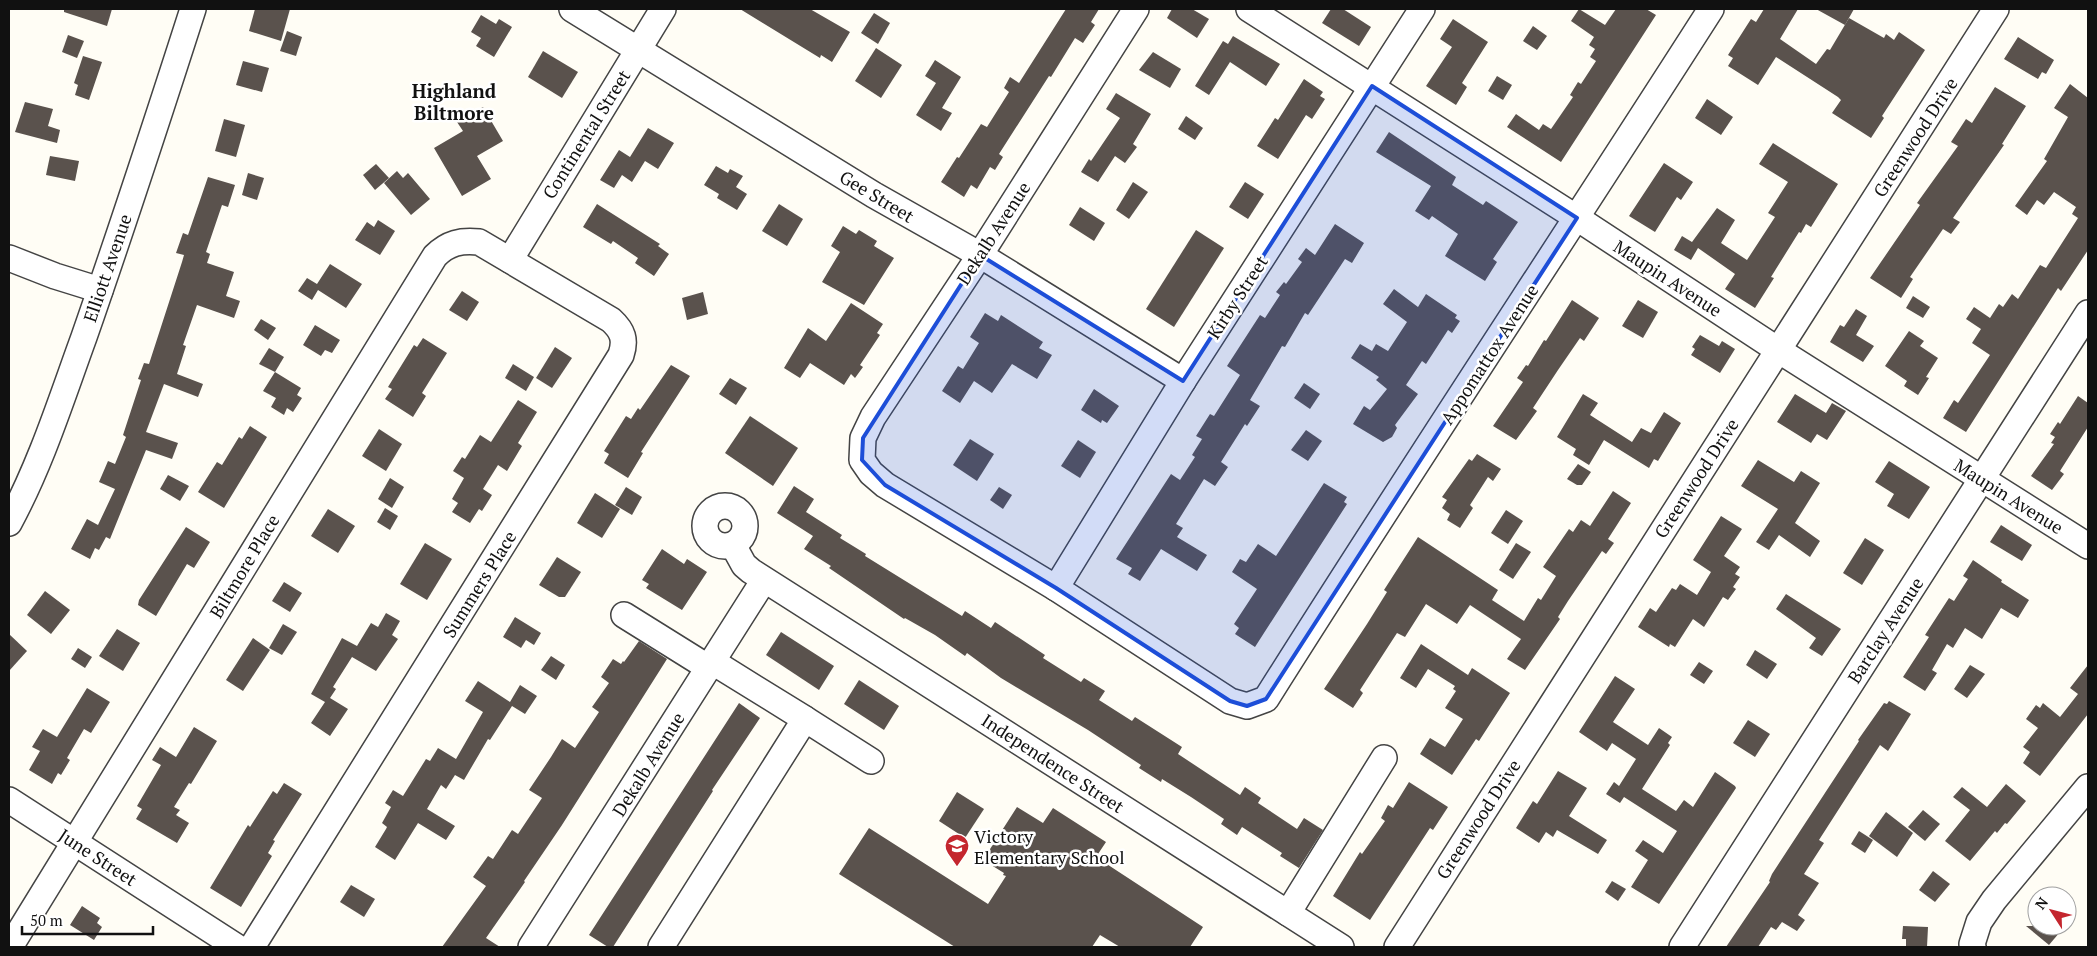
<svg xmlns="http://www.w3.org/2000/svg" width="2097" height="956" font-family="'PT Serif',serif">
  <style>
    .building { fill: #5a524d }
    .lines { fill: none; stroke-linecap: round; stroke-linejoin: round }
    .minor-casing { stroke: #444; stroke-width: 28 }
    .minor { stroke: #fff; stroke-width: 25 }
    .marked { fill: #1d4ed8; fill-opacity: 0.2; stroke: #1d4ed8; stroke-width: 4; stroke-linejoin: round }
    .labels { text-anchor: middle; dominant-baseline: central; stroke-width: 5; stroke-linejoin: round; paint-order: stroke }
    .street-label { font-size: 18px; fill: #111; stroke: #fff }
    .poi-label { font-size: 18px; fill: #111; stroke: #fff; text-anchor: start }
    .neighbourhood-label { font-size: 19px; font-weight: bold; fill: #111; stroke: #fff }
  </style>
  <rect width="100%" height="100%" fill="#fffdf5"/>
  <!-- building -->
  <g class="building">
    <polygon points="64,9 112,9 107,26 64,12"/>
    <polygon points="255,9 290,9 281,41 249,31"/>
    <polygon points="740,9 810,9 850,32 832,62 821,55 820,58"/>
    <polygon points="1066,9 1099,9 1091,22 1095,25 1083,43 1075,38 1051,77 1049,76 999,154 1003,157 995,170 990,167 977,189 971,185 964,197 941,182 957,157 959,158 981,124 987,127 1009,92 1004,88 1010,77 1019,83"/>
    <polygon points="1172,9 1192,9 1209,19 1197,38 1167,18"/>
    <polygon points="1331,9 1343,9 1371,27 1359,46 1322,23"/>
    <polygon points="1579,9 1605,25 1616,9 1646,9 1656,15 1561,162 1507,127 1516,114 1539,130 1543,124 1551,129 1573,97 1570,95 1578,82 1581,84 1596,61 1590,57 1595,49 1589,45 1594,37 1571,21"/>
    <polygon points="1764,9 1798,9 1780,39 1816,64 1827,49 1830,50 1849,18 1884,38 1886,34 1894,40 1899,32 1925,50 1882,116 1884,118 1871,138 1832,113 1841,100 1838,97 1776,57 1758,85 1728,66 1733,58 1728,55 1751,19 1756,22"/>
    <polygon points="1816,9 1854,9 1845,25"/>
    <polygon points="874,13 890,23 878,44 861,33"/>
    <polygon points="481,15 496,24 499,19 512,27 494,57 476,46 481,38 471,32"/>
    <polygon points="1453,19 1488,42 1462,83 1467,87 1456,105 1426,86 1452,47 1440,39"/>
    <polygon points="1533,26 1547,36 1537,50 1523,41"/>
    <polygon points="287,31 302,37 296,56 280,51"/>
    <polygon points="68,35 84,41 77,58 62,52"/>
    <polygon points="1233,36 1280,64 1266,86 1230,62 1209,95 1195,86 1223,41 1228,44"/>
    <polygon points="2018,37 2054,60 2046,74 2042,72 2038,79 2004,59"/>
    <polygon points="876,48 902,65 881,98 855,81"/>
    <polygon points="543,51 578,72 562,98 528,77"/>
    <polygon points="1153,52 1181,69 1170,88 1139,70"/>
    <polygon points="83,56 102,62 89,100 75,95 78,85 74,83"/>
    <polygon points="935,60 961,77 942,108 952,113 941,131 916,115 936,83 925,76"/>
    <polygon points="243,61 269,68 262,92 236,85"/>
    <polygon points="1497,76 1512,85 1503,100 1488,91"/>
    <polygon points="1304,79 1323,92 1320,96 1325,99 1312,119 1306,115 1278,159 1257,146 1275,118 1278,120"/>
    <polygon points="2070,84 2088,98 2088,250 2061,291 2058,288 1966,432 1943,418 1954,400 1958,403 1990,355 1972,343 1981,329 1966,319 1974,307 1990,318 1999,304 2003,307 2012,294 2018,299 2040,265 2046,268 2078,218 2072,214 2076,207 2054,192 2044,205 2037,200 2027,215 2015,206 2047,161 2044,159 2068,117 2054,108"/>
    <polygon points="1995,87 2026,106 2002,144 2004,145 1953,218 1960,222 1951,234 1943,229 1910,277 1913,279 1901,298 1870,278 1920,205 1917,203 1958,146 1951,142 1966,119 1972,123"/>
    <polygon points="1116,93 1151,114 1133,144 1137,147 1125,163 1115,156 1098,182 1081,172 1089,159 1091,161 1120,118 1106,109"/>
    <polygon points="1707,99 1733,117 1721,135 1695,118"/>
    <polygon points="25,102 53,109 48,126 60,130 57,143 15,132"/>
    <polygon points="483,107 503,141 477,156 491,179 462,196 434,148 463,131 457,122"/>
    <polygon points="1186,116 1203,128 1195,140 1178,129"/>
    <polygon points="224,119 245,125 236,157 215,151"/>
    <polygon points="648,128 674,143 658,169 645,161 632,182 622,175 614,188 600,180 619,150 630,157"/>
    <polygon points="1389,132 1456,177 1452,185 1483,205 1486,201 1518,222 1493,259 1497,262 1485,281 1445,256 1458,234 1432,216 1429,220 1415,211 1431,186 1376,152"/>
    <polygon points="1773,143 1838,184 1811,227 1806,224 1801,233 1799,232 1771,277 1774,278 1755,308 1725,289 1735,274 1698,248 1691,260 1674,250 1682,236 1692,242 1717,208 1735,220 1721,243 1747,260 1775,217 1768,213 1788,182 1759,164"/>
    <polygon points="50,156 79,161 75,181 46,175"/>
    <polygon points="1664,163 1693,182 1681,200 1677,197 1655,232 1629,216"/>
    <polygon points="376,164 389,178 375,190 363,175"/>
    <polygon points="716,166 728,173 730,169 743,176 736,187 747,194 737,210 717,198 719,194 704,185"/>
    <polygon points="397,171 403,178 408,173 430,199 411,215 384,183"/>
    <polygon points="248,173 264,178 257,200 242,195"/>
    <polygon points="208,177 235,185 228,207 222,205 206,252 210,254 207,263 234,272 226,296 240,301 234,318 197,305 183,345 186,346 177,374 203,384 198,397 164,384 146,432 178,443 172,459 146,450 110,539 106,537 99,550 95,548 90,559 71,549 87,519 98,525 115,489 99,482 108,461 115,464 126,437 123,435 141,380 138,379 144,363 149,364 182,262 184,255 176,253 183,233 188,235"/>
    <polygon points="1133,182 1148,192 1129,219 1116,210"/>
    <polygon points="1245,182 1264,194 1248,219 1229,207"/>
    <polygon points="597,204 660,244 658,246 669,254 654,276 635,263 638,258 613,241 611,244 583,227"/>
    <polygon points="779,204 803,219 787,246 762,231"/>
    <polygon points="1080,207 1105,223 1094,241 1069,225"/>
    <polygon points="378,220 395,231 380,255 355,240 367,222 374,227"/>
    <polygon points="1335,224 1364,243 1352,263 1345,259 1308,315 1305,313 1285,347 1282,346 1250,400 1260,406 1247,426 1245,424 1221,462 1228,467 1215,486 1204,479 1176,524 1183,528 1177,537 1207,555 1197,571 1161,549 1140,581 1128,574 1132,568 1116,559 1171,474 1180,480 1195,457 1192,455 1202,439 1196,436 1210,414 1214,416 1240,375 1227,366 1260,315 1265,318 1280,295 1276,292 1284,282 1286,284 1302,262 1298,259 1306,248 1315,255"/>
    <polygon points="843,226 856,234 859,230 877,241 874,246 894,258 864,305 822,282 840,252 831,246"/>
    <polygon points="1196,230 1224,248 1174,327 1146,309"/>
    <polygon points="330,264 362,284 346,308 318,290 312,300 298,291 307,278 317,284"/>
    <polygon points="1394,289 1418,307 1426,294 1457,315 1455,318 1460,321 1452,333 1448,330 1426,364 1422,361 1406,385 1418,394 1395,425 1397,428 1392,437 1383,442 1353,424 1364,406 1370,410 1387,389 1376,380 1379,377 1351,358 1360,344 1372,351 1376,344 1388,351 1407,322 1383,304"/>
    <polygon points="462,291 479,302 467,321 449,310"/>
    <polygon points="703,292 708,314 687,320 682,298"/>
    <polygon points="1913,296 1930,307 1923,318 1906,308"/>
    <polygon points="1572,300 1599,318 1584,341 1580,338 1558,370 1533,408 1537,411 1516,440 1493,426 1523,382 1517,378 1526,365 1528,366 1544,340 1546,341"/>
    <polygon points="1638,300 1658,312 1643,338 1622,326"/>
    <polygon points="851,303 883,324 877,333 880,335 860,365 863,367 855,378 851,374 844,385 810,363 800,378 784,368 808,328 826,341"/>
    <polygon points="1856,309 1867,316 1856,335 1874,346 1863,362 1830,342 1840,325 1844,327"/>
    <polygon points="985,313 998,321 1001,315 1043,342 1039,348 1052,355 1037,379 1012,364 992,393 974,381 960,403 942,391 958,366 963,369 979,343 970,337"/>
    <polygon points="261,319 276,328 268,340 254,330"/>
    <polygon points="315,325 340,340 332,353 325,350 321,356 303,345"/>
    <polygon points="1909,331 1924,341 1920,346 1938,358 1926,377 1929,378 1918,395 1904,386 1907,381 1885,366"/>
    <polygon points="1700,335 1719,346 1722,341 1735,349 1720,373 1691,355 1695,349 1692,347"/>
    <polygon points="423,338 447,353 422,393 426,396 413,417 385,399 392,389 388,387 414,345 417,347"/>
    <polygon points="555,347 572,358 552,388 536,378"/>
    <polygon points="269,348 284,357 275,372 259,364"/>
    <polygon points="513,364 534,377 526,391 505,378"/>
    <polygon points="671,365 690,376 641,452 643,453 628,478 604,463 609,454 604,451 626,416 631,419 638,408 640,410"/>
    <polygon points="275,372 301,388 297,395 302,398 293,412 287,408 284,415 271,407 276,398 263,391"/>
    <polygon points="730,378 747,388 736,405 719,394"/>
    <polygon points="1304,383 1320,394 1310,409 1294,398"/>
    <polygon points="1094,389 1119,406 1107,423 1102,420 1101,423 1081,410"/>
    <polygon points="1583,394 1598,403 1590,415 1632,442 1641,428 1651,433 1664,412 1681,423 1658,461 1654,459 1649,468 1604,440 1589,465 1573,455 1576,449 1557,437"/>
    <polygon points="1795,394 1826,413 1832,403 1846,411 1827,440 1817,434 1811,443 1777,422"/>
    <polygon points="2078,396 2088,403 2088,427 2060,471 2064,474 2052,490 2031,476 2054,444 2051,443 2055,437 2050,434 2058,422 2060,424"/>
    <polygon points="518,400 537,412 518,443 522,446 507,471 498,465 483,489 492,495 482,511 479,509 470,523 452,512 458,503 452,499 464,478 453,471 462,457 465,459 480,435 491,442"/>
    <polygon points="750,416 798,448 773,486 725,453"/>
    <polygon points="250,426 267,437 224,508 198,492 217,462 222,465 239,437 242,439"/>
    <polygon points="379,429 402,444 386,471 362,456"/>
    <polygon points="1306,430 1322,441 1308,461 1291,450"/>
    <polygon points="970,439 994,454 977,481 953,465"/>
    <polygon points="1078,440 1096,452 1080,478 1061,466"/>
    <polygon points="1477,454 1501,469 1493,481 1488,477 1470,505 1473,508 1460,528 1447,520 1450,514 1442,508 1447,500 1442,497 1469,459 1472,461"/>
    <polygon points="1758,460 1794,482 1801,471 1820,483 1795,523 1820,541 1810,557 1779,535 1769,550 1756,542 1778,509 1741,486"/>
    <polygon points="1889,461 1930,487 1909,519 1887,506 1894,494 1875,482"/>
    <polygon points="1578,464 1591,472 1582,485 1577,485 1567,479"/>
    <polygon points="168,475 189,486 180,501 160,489"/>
    <polygon points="390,478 404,487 392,508 378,499"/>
    <polygon points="1324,483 1347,497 1344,502 1347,504 1255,647 1235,634 1239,628 1234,624 1257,589 1232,572 1240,559 1246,562 1258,544 1276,556"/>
    <polygon points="794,486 814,499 806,512 842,535 840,538 866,554 865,556 962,616 965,611 991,628 995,622 1045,655 1043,658 1081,682 1084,678 1105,691 1099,700 1132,721 1135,717 1182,747 1178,754 1240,795 1245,787 1261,798 1258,803 1297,829 1304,818 1323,830 1299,868 1280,856 1282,853 1242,827 1237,835 1221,824 1224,819 1191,797 1162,779 1161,782 1139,768 1141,765 1088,730 1001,678 967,653 965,656 935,635 905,618 904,619 829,568 831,566 804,549 813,536 777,513"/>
    <polygon points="626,487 642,497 632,515 615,505"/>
    <polygon points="999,487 1012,495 1003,509 990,500"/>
    <polygon points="1613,491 1631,503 1608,539 1614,543 1606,554 1602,551 1568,601 1558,617 1560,619 1525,670 1507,659 1521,639 1470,605 1457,624 1426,604 1405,637 1397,633 1360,690 1363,693 1353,708 1324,689 1367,624 1387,592 1384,590 1418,537 1498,590 1492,600 1524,621 1538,598 1541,600 1556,576 1543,567 1569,529 1573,532 1581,520 1590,526"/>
    <polygon points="595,493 620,509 602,538 577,523"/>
    <polygon points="385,508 398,516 390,530 377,522"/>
    <polygon points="328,509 355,526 338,553 311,536"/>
    <polygon points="1506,510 1523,521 1508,544 1491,533"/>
    <polygon points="1721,516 1742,529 1724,556 1740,567 1735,574 1740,577 1733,587 1736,589 1728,600 1723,597 1704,627 1693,619 1675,647 1670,644 1669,647 1638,627 1650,608 1656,612 1672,588 1676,590 1680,584 1697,595 1711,572 1693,560"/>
    <polygon points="2001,525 2032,545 2022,561 1990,542"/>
    <polygon points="186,527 210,542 194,568 187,564 156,616 138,605 139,600"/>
    <polygon points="1865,538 1884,550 1862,585 1843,573"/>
    <polygon points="425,543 452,559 427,600 400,584"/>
    <polygon points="1516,543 1531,552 1513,579 1499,570"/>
    <polygon points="662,549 684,564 687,559 707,572 682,610 646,588 649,584 642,580"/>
    <polygon points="557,557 581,572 565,597 559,597 539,585"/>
    <polygon points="1973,560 2002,580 2001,582 2029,600 2018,618 2001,608 1982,639 1965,628 1953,648 1947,644 1932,670 1937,673 1925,691 1903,677 1929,637 1925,635 1949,598 1954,601 1968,579 1963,576"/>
    <polygon points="284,582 302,593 290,612 272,601"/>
    <polygon points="45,591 70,610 51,634 27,615"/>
    <polygon points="1786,594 1841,629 1822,656 1809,648 1816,638 1776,609"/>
    <polygon points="386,613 400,621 392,635 398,639 376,671 352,657 333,687 336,689 330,698 348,709 330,736 311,723 325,702 311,694 342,638 357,646 371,623 378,627"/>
    <polygon points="515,617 541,633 534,645 526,640 521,648 503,637"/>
    <polygon points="283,624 297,632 282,655 269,648"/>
    <polygon points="117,629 140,643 123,671 99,656"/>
    <polygon points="781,632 834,666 819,690 766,655"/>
    <polygon points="9,634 27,651 9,671"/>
    <polygon points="253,638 270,650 243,691 226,680"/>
    <polygon points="639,641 667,659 562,825 524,881 525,882 486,938 500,947 442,947 486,886 473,877 488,856 493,859 512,830 518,834 542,798 529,790 551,757 562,739 575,748 599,712 592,707 609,683 601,677 613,659 621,664 623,661 624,662"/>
    <polygon points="1421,644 1468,675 1472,668 1510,693 1479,741 1476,739 1452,775 1420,754 1430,738 1445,747 1463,719 1445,708 1456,691 1453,689 1455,686 1428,669 1416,688 1400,678"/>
    <polygon points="78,648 92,657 85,668 71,659"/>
    <polygon points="1755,650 1777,664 1767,679 1746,665"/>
    <polygon points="551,656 565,665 556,680 541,670"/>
    <polygon points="1699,662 1713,671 1704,684 1690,675"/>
    <polygon points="1970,665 1985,674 1967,698 1954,689"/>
    <polygon points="2088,665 2088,714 2040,776 2023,763 2030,752 2023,747 2038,728 2026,719 2036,705 2040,708 2043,703 2060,717 2078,694 2070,688"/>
    <polygon points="1615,676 1635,689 1613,722 1648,745 1659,728 1672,737 1668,743 1670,745 1642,789 1676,811 1684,800 1693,807 1715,772 1735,786 1736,788 1659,904 1631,887 1648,860 1635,851 1643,840 1663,853 1677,831 1624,797 1620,803 1606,794 1614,782 1619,786 1636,759 1612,743 1607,751 1579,732"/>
    <polygon points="859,680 899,706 884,730 844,704"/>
    <polygon points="478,681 510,702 520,685 537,696 525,714 512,706 490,740 488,739 464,780 455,775 446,789 441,785 427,809 455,826 446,840 418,823 395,860 375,847 386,829 387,827 382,823 391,807 385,803 393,790 403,796 426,759 430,761 438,748 456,759 483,712 465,701"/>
    <polygon points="87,688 110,702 91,733 84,729 67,758 70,760 61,775 58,773 52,784 29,770 40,751 32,747 43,729 57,737"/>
    <polygon points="1889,701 1911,714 1888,751 1880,745 1819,840 1824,843 1804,874 1819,883 1798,915 1805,920 1797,931 1782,922 1776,930 1771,927 1758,947 1726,947 1770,882 1769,881 1772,874 1859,741 1858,740 1884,703 1887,704"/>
    <polygon points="739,703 760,718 712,790 713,791 613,947 608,947 589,935"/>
    <polygon points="1748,720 1770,734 1755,757 1733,743"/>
    <polygon points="194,727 217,741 191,784 189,783 174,807 180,810 176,815 189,823 177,843 136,819 142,809 137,806 161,765 152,760 160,747 176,757"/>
    <polygon points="1558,771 1587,788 1569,816 1607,840 1598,854 1557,830 1553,837 1546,832 1539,843 1516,828 1533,801 1537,804"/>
    <polygon points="1409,782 1448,807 1433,830 1430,828 1370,920 1333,896 1360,852 1362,854 1385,821 1381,818 1388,805 1393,808"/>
    <polygon points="284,783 302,794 273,840 275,841 268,853 272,856 241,907 210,888 248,825 250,827 273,791 277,794"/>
    <polygon points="2006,784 2026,801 2007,824 2005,823 1997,833 1995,831 1970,861 1945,841 1970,810 1953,797 1962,787 1987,807"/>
    <polygon points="957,792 984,809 965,838 939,821"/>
    <polygon points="1017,807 1043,823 1053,808 1106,842 1096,857 1203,927 1190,947 1120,947 1100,935 1092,947 955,947 839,874 869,828 988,904 1006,876 1003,875 1004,873 983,860"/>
    <polygon points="1923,810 1940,824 1925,841 1908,827"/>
    <polygon points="1886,812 1913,833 1897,857 1869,836"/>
    <polygon points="1859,831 1873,840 1865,853 1851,844"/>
    <polygon points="1933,871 1950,884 1935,902 1919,890"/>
    <polygon points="1612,881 1626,889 1618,901 1605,892"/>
    <polygon points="351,885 375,899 364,917 340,902"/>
    <polygon points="82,906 100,918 97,923 102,927 94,940 70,925"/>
    <polygon points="1903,926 1928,927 1927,947 1906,947 1906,939 1902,939"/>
    <polygon points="2026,926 2065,926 2049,945"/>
  </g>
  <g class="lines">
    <defs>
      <g id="minor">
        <polyline points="572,9 874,195 980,255 1183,381"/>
        <path d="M 1136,9 L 980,255 L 873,417 L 863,438 L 862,460 L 871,473 L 885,485 L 1056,588 L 1230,701 L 1247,706 L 1266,699 C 1412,467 1564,239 1711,9"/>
        <polyline points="1249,9 1577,218 1778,350 2088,546"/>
        <polyline points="9,258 55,276 100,290"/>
        <polyline points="510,260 663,9"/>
        <circle cx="725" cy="526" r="20"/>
        <path d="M 9,523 C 41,464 61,400 84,337 C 122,228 158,118 193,9"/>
        <polyline points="733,545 744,565 751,571 1341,947"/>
        <polyline points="1056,588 1183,381 1422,9"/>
        <polyline points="624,615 709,668"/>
        <polyline points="805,719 871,761"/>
        <polyline points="9,800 237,947"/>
        <polyline points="1288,913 1384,758"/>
        <path d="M 10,947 L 435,256 C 448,243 461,240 479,242 L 611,320 C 623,331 626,340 621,355 L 252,947"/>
        <polyline points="531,947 764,580"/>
        <polyline points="661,947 805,719 713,662"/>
        <polyline points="1397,947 1996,9"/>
        <polyline points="1682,947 2088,313"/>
        <polyline points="1973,947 1972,944 1979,922 1994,900 2088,787"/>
      </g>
    </defs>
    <!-- minor casing -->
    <use href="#minor" class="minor-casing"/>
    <!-- minor -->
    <use href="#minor" class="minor"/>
  </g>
  <!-- marked area -->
  <path class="marked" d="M 1372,86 L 1577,218 L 1266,699 L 1247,706 L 1230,701 L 1056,588 L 885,485 L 862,460 L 863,438 L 980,255 L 1183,381 Z"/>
  <!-- icons -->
  <defs>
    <symbol id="school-pin" viewBox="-11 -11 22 30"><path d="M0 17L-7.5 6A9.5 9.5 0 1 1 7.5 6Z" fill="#c4262e" stroke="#fff"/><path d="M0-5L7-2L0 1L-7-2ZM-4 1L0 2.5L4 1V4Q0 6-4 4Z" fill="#fff"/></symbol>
  </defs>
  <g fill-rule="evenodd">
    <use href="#school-pin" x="943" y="832" width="28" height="38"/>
  </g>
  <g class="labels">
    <!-- street labels -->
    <g class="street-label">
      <text transform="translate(586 134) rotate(-58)">Continental Street</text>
      <text transform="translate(1915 137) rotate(-57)">Greenwood Drive</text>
      <text transform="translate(877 196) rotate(31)">Gee Street</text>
      <text transform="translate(993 233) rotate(-57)">Dekalb Avenue</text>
      <text transform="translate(107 268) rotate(-71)">Elliott Avenue</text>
      <text transform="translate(1668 278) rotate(33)">Maupin Avenue</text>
      <text transform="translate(1237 297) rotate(-57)">Kirby Street</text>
      <text transform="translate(1489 354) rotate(-57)">Appomattox Avenue</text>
      <text transform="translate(1696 478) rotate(-57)">Greenwood Drive</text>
      <text transform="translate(2009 496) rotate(32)">Maupin Avenue</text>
      <text transform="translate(244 566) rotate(-59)">Biltmore Place</text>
      <text transform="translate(479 584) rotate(-58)">Summers Place</text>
      <text transform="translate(1885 630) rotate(-57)">Barclay Avenue</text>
      <text transform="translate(1053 763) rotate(33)">Independence Street</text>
      <text transform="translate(648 764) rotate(-58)">Dekalb Avenue</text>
      <text transform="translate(1478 819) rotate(-57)">Greenwood Drive</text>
      <text transform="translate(98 857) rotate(33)">June Street</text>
    </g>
    <!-- poi labels -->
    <g class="poi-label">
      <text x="974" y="836">Victory<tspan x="974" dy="21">Elementary School</tspan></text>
    </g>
    <!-- neighbourhood labels -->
    <g class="neighbourhood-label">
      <text x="454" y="90">Highland<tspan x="454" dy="22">Biltmore</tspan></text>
    </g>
  </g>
  <!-- border -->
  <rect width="2097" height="956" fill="none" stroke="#111111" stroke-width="20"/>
  <!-- north arrow -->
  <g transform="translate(2052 911) rotate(306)"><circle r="24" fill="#ffffff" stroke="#a0a0a0"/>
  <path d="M0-4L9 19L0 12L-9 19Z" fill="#c4262e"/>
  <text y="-8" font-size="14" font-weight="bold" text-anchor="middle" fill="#111111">N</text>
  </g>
  <!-- scale -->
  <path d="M22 926v8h131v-8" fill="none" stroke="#111111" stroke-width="2.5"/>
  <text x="30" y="926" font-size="15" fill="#111111" stroke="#ffffff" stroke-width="4" paint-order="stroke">50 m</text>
</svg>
